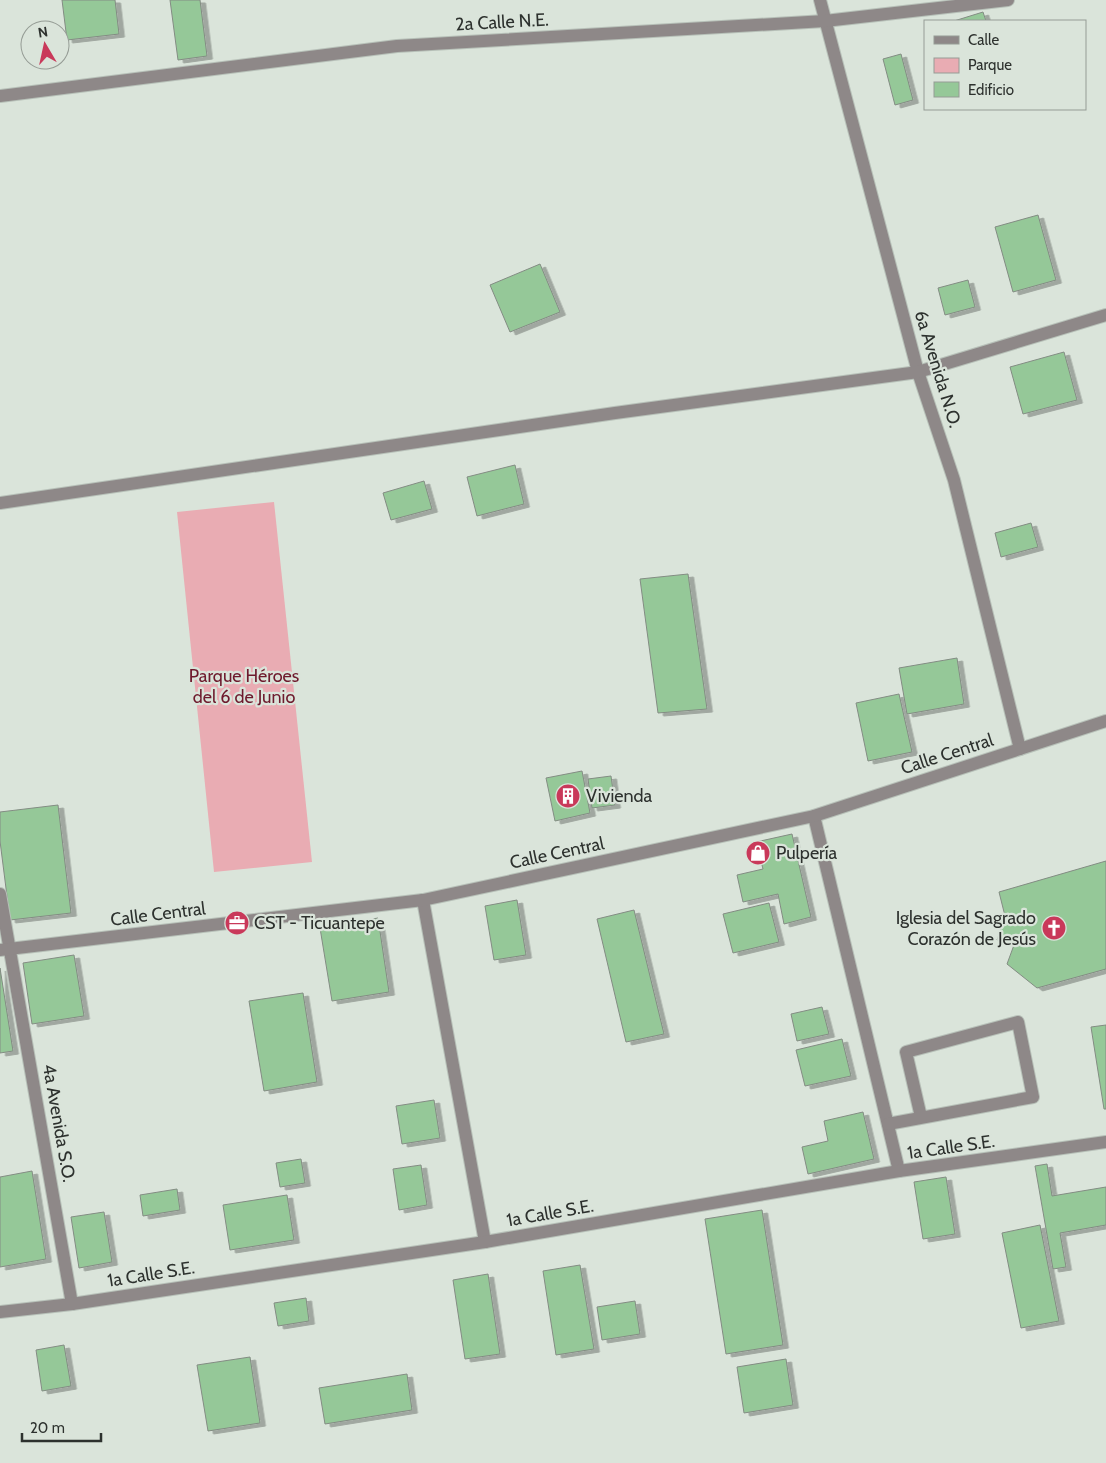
<svg xmlns="http://www.w3.org/2000/svg" width="1106" height="1463" font-family="Cabin,sans-serif">
  <style>
    .green { fill: #e9acb3 }
    .building { fill: #95c898; stroke: #838c83; filter: url(#shadow) }
    .lines { fill: none; stroke-linecap: round; stroke-linejoin: round }
    .minor-casing { stroke: #b7c0b8; stroke-width: 14 }
    .minor { stroke: #8e8888; stroke-width: 12 }
    .labels { text-anchor: middle; dominant-baseline: central; stroke-width: 4.5; stroke-linejoin: round; paint-order: stroke }
    .street-label { font-size: 18px; fill: #2d312e; stroke: #dae4da }
    .park-label { font-size: 18px; fill: #6e1a2d; stroke: #dae4da }
    .poi-label { font-size: 18px; fill: #2d312e; stroke: #dae4da; text-anchor: start }
  </style>
  <defs>
    <filter id="shadow"><feDropShadow dx="5.5" dy="3" stdDeviation="0" flood-color="#0004"/></filter>
  </defs>
  <rect width="100%" height="100%" fill="#dae4da"/>
  <!-- green -->
  <polygon class="green" points="274,502 312,862 214,872 177,512"/>
  <!-- building -->
  <g class="building">
    <polygon points="62,0 115,0 119,34 67,40"/>
    <polygon points="170,0 200,0 207,56 178,60"/>
    <polygon points="983,12 986,21 954,21"/>
    <polygon points="901,54 913,100 895,105 883,59"/>
    <polygon points="1038,215 1056,280 1013,292 995,227"/>
    <polygon points="540,264 560,312 510,332 490,285"/>
    <polygon points="968,280 975,307 945,315 938,288"/>
    <polygon points="1064,352 1077,400 1023,414 1010,367"/>
    <polygon points="515,465 524,504 477,516 467,477"/>
    <polygon points="424,481 432,509 391,520 383,493"/>
    <polygon points="1031,523 1038,547 1001,557 995,533"/>
    <polygon points="688,574 707,709 658,713 640,579"/>
    <polygon points="957,658 964,704 907,714 899,668"/>
    <polygon points="899,694 912,752 868,761 856,703"/>
    <polygon points="582,771 590,813 555,821 546,778"/>
    <polygon points="611,776 615,805 592,808 588,779"/>
    <polygon points="58,805 71,913 10,920 0,841 0,812"/>
    <polygon points="792,834 811,917 784,924 778,894 743,902 737,875 763,869 756,842"/>
    <polygon points="1106,861 1106,969 1037,988 1007,964 1014,945 997,940 1005,916 999,892"/>
    <polygon points="517,900 526,955 494,960 485,906"/>
    <polygon points="769,903 779,942 733,953 723,914"/>
    <polygon points="634,910 664,1034 626,1042 597,919"/>
    <polygon points="378,918 389,992 332,1001 320,928"/>
    <polygon points="74,955 84,1016 32,1024 23,963"/>
    <polygon points="0,968 13,1051 0,1053"/>
    <polygon points="303,993 317,1082 264,1091 249,1001"/>
    <polygon points="822,1007 829,1034 797,1041 791,1014"/>
    <polygon points="1106,1025 1106,1109 1104,1109 1091,1027"/>
    <polygon points="842,1039 851,1076 805,1086 796,1050"/>
    <polygon points="434,1100 440,1138 402,1144 396,1106"/>
    <polygon points="863,1112 874,1159 808,1174 802,1147 828,1141 824,1121"/>
    <polygon points="301,1159 305,1183 280,1187 276,1163"/>
    <polygon points="1047,1164 1052,1196 1106,1187 1106,1225 1060,1233 1066,1267 1053,1269 1035,1166"/>
    <polygon points="421,1165 427,1205 399,1210 393,1169"/>
    <polygon points="32,1171 46,1259 0,1267 0,1177"/>
    <polygon points="946,1177 955,1234 923,1239 914,1182"/>
    <polygon points="177,1189 180,1210 143,1216 140,1195"/>
    <polygon points="287,1195 294,1240 230,1250 223,1205"/>
    <polygon points="762,1210 783,1345 726,1354 705,1219"/>
    <polygon points="104,1212 112,1262 79,1268 71,1217"/>
    <polygon points="1040,1225 1059,1321 1021,1328 1002,1233"/>
    <polygon points="580,1265 594,1349 556,1355 543,1271"/>
    <polygon points="488,1274 500,1354 465,1359 453,1280"/>
    <polygon points="306,1298 309,1321 278,1326 274,1303"/>
    <polygon points="635,1301 640,1334 602,1340 597,1307"/>
    <polygon points="64,1345 71,1386 42,1391 36,1350"/>
    <polygon points="250,1357 260,1423 208,1431 197,1365"/>
    <polygon points="786,1359 793,1405 744,1413 737,1367"/>
    <polygon points="407,1374 412,1410 325,1424 319,1388"/>
  </g>
  <g class="lines">
    <defs>
      <g id="minor">
        <polyline points="820,0 918,372 954,480 1020,749"/>
        <polyline points="0,96 397,46 825,21 1008,0"/>
        <polyline points="0,503 615,413 918,372 1106,315"/>
        <polyline points="814,816 899,1171"/>
        <polyline points="0,894 72,1304"/>
        <polyline points="423,900 485,1242"/>
        <polyline points="0,950 423,900 814,816 1106,721"/>
        <polyline points="888,1124 1033,1097 1018,1022 906,1052 921,1117"/>
        <polyline points="0,1312 72,1304 485,1242 899,1171 1106,1142"/>
      </g>
    </defs>
    <!-- minor casing -->
    <use href="#minor" class="minor-casing"/>
    <!-- minor -->
    <use href="#minor" class="minor"/>
  </g>
  <!-- icons -->
  <defs>
    <symbol id="building-disc" viewBox="-11 -11 22 22"><circle r="9.5" fill="#c9395a" stroke="#dae4da"/><path d="M-4-6H4V6H1V3H-1V6H-4ZM-2.5-4.3h1.7v1.8h-1.7ZM.8-4.3h1.7v1.8H.8ZM-2.5-1h1.7V.8h-1.7ZM.8-1h1.7V.8H.8Z" fill="#fff"/></symbol>
    <symbol id="shop-disc" viewBox="-11 -11 22 22"><circle r="9.5" fill="#c9395a" stroke="#dae4da"/><path d="M-5-2.5h2.3a2.7 3.5 0 0 1 5.4 0H5L5.5 6h-11ZM-1.5-2.5h3a1.5 2.3 0 0 0-3 0Z" fill="#fff"/></symbol>
    <symbol id="office-disc" viewBox="-11 -11 22 22"><circle r="9.5" fill="#c9395a" stroke="#dae4da"/><path d="M-6-3h4V-5.5h4V-3h4V5H-6ZM-1-4.5V-3h2v-1.5ZM-6 0V1H6V0Z" fill="#fff"/></symbol>
    <symbol id="church-disc" viewBox="-11 -11 22 22"><circle r="9.5" fill="#c9395a" stroke="#dae4da"/><path d="M-1.2-6h2.4v3.5h3.3v2.4h-3.3V6h-2.4V-.1h-3.3v-2.4h3.3Z" fill="#fff"/></symbol>
  </defs>
  <g fill-rule="evenodd">
    <use href="#building-disc" x="554" y="782" width="28" height="28"/>
    <use href="#shop-disc" x="744" y="839" width="28" height="28"/>
    <use href="#office-disc" x="223" y="909" width="28" height="28"/>
    <use href="#church-disc" x="1040" y="914" width="28" height="28"/>
  </g>
  <g class="labels">
    <!-- street labels -->
    <g class="street-label">
      <text transform="translate(502 22) rotate(-3)">2a Calle N.E.</text>
      <text transform="translate(938 369) rotate(73)">6a Avenida N.O.</text>
      <text transform="translate(947 754) rotate(-18)">Calle Central</text>
      <text transform="translate(557 853) rotate(-12)">Calle Central</text>
      <text transform="translate(158 914) rotate(-7)">Calle Central</text>
      <text transform="translate(59 1123) rotate(80)">4a Avenida S.O.</text>
      <text transform="translate(951 1147) rotate(-8)">1a Calle S.E.</text>
      <text transform="translate(550 1213) rotate(-10)">1a Calle S.E.</text>
      <text transform="translate(151 1274) rotate(-9)">1a Calle S.E.</text>
    </g>
    <!-- park labels -->
    <g class="park-label">
      <text x="244" y="676">Parque Héroes<tspan x="244" dy="21">del 6 de Junio</tspan></text>
    </g>
    <!-- poi labels -->
    <g class="poi-label">
      <text x="586" y="796">Vivienda</text>
      <text x="776" y="853">Pulpería</text>
      <text x="1036" y="918" text-anchor="end">Iglesia del Sagrado<tspan x="1036" dy="21">Corazón de Jesús</tspan></text>
      <text x="254" y="923">CST - Ticuantepe</text>
    </g>
  </g>
  <!-- legend -->
  <rect x="924" y="20" width="162" height="90" fill="#dae4da" stroke="#959c95"/>
  <rect x="934" y="36" width="25" height="8" fill="#8e8888" stroke="#959c95"/>
  <text x="968" y="45" font-size="15" fill="#2d312e">Calle</text>
  <rect x="934" y="58" width="25" height="15" fill="#e9acb3" stroke="#959c95"/>
  <text x="968" y="70" font-size="15" fill="#2d312e">Parque</text>
  <rect x="934" y="82" width="25" height="15" fill="#95c898" stroke="#959c95"/>
  <text x="968" y="95" font-size="15" fill="#2d312e">Edificio</text>
  <!-- north arrow -->
  <g transform="translate(45 45) rotate(351)"><circle r="24" fill="#dae4da" stroke="#959c95"/>
  <path d="M0-4L9 19L0 12L-9 19Z" fill="#c9395a"/>
  <text y="-8" font-size="14" font-weight="bold" text-anchor="middle" fill="#2d312e">N</text>
  </g>
  <!-- scale -->
  <path d="M22 1433v8h79v-8" fill="none" stroke="#2d312e" stroke-width="2.5"/>
  <text x="30" y="1433" font-size="15" fill="#2d312e" stroke="#dae4da" stroke-width="4" paint-order="stroke">20 m</text>
</svg>
